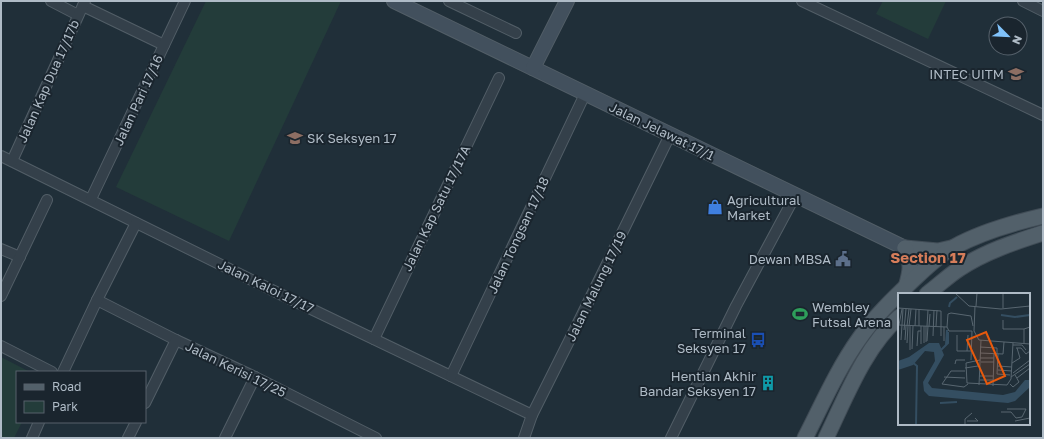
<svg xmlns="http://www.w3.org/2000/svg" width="1044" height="439" font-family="'Golos Text',sans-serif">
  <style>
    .green { fill: #233c3a }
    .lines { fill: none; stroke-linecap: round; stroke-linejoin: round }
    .street-casing { stroke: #525e67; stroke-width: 12 }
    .secondary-casing { stroke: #525e67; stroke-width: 16 }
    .primary-casing { stroke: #404c56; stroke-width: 17 }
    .street { stroke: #34404a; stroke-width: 10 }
    .secondary { stroke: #42505d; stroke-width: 14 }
    .primary { stroke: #52606a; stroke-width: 15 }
    .labels { text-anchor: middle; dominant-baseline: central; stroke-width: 4; stroke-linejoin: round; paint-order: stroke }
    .poi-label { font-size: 13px; fill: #afbbc6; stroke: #1a252e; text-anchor: end }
    .street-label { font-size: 13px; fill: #afbbc6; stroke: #1a252e }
    .quarter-label { font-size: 15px; font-weight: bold; fill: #d67d5a; stroke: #1a252e }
    .inset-river { fill: none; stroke: #344e61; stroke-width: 2 }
    .inset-road { fill: none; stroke: #596771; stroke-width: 1 }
    .view { fill: #e8590c; fill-opacity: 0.15; stroke: #e8590c; stroke-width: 2 }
    .inset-edge { fill: none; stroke: #afbbc6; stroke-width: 2 }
  </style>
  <rect width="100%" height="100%" fill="#202f39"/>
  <!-- green -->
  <g class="green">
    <polygon points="206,1 341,1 229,241 116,187"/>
    <polygon points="883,1 946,1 928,39 876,14"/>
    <polygon points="1,357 30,372 17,372 17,422 22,422 14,438 1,438"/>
  </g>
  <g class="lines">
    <defs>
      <g id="street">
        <polyline points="51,1 78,15"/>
        <polyline points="449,1 516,33"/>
        <polyline points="802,1 1043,115"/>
        <polyline points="1023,1 1043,11"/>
        <polyline points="83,6 164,45"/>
        <polyline points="1,156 282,295 532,415"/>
        <polyline points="12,161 85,1"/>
        <polyline points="91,199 185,1"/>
        <polyline points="1,249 20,257"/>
        <polyline points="1,296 47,200"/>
        <polyline points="97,300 176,340 255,377 376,438"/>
        <polyline points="374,339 499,78"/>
        <polyline points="1,346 52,372"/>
        <polyline points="63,372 97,300 136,223"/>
        <polyline points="451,376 585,94"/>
        <polyline points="145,403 176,340"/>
        <polyline points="32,438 39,422"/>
        <polyline points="128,438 136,422"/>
        <polyline points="225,438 255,377"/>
        <polyline points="524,438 532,415 576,327 670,135"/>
        <polyline points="671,438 736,306 795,196"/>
      </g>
      <g id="secondary">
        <polyline points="394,1 905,248 929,265"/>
        <polyline points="533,68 567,1"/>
      </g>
      <g id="primary">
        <polyline points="905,248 938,251 951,248"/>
        <path d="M 905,248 C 912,264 911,270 906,287"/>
        <path d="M 927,294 C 938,286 948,276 959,269 C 984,252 1015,242 1043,233"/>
        <path d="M 805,438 C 822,405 837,370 859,339 C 874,317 894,298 914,279 C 926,268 939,255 954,247 C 981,232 1013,223 1043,216"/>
        <path d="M 826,438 C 846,397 864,348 899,317"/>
      </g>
    </defs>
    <!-- street casing -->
    <use href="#street" class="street-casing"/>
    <!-- secondary casing -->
    <use href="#secondary" class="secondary-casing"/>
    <!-- primary casing -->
    <use href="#primary" class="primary-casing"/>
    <!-- street -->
    <use href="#street" class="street"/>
    <!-- secondary -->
    <use href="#secondary" class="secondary"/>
    <!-- primary -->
    <use href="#primary" class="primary"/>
  </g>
  <!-- icons -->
  <defs>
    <symbol id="university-bare" viewBox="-9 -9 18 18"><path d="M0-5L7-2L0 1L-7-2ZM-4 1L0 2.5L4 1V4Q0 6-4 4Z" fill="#8d6e63" stroke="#1a252e" stroke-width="2.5" paint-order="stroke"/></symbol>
    <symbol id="school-bare" viewBox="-9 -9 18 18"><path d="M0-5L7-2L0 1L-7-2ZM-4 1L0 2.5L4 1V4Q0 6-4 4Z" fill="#8d6e63" stroke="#1a252e" stroke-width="2.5" paint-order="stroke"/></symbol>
    <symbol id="shop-bare" viewBox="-9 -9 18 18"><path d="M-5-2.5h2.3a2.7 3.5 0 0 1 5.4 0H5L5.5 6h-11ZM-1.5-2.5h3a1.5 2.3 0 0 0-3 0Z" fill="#3f7fe0" stroke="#1a252e" stroke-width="2.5" paint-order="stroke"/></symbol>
    <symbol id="civic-bare" viewBox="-9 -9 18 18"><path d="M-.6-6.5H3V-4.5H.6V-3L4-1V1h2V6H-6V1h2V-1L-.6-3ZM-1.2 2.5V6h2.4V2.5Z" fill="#5c6f8a" stroke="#1a252e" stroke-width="2.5" paint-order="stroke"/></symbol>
    <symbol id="stadium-bare" viewBox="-9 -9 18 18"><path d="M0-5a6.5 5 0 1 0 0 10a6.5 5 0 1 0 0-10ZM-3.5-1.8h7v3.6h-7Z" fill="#2e9e5b" stroke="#1a252e" stroke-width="2.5" paint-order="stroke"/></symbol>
    <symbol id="bus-bare" viewBox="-9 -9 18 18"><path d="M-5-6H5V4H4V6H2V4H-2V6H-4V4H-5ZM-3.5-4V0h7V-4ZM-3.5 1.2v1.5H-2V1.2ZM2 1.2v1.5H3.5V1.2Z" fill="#1a4fb4" stroke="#1a252e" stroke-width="2.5" paint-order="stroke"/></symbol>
    <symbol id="building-bare" viewBox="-9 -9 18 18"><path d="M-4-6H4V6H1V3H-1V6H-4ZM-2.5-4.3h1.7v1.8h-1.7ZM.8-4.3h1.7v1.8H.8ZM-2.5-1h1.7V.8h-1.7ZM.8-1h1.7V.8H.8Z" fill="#0f9aa8" stroke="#1a252e" stroke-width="2.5" paint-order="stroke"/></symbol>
  </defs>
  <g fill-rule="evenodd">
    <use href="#university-bare" x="1005" y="63" width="22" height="22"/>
    <use href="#school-bare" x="284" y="127" width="22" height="22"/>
    <use href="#shop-bare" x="704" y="196" width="22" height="22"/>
    <use href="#civic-bare" x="832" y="248" width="22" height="22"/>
    <use href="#stadium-bare" x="789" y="303" width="22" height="22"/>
    <use href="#bus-bare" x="747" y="329" width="22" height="22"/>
    <use href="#building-bare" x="757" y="372" width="22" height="22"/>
  </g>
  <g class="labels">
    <!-- poi labels -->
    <g class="poi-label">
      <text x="1004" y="74">INTEC UITM</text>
      <text x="307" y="138" text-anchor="start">SK Seksyen 17</text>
      <text x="727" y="200" text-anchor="start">Agricultural<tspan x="727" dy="15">Market</tspan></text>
      <text x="831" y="259">Dewan MBSA</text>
      <text x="812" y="307" text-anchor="start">Wembley<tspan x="812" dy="15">Futsal Arena</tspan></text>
      <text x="746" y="333">Terminal<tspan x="746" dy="15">Seksyen 17</tspan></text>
      <text x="756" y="376">Hentian Akhir<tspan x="756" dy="15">Bandar Seksyen 17</tspan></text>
    </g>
    <!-- street labels -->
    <g class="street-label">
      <text transform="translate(48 81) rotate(-66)">Jalan Kap Dua 17/17b</text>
      <text transform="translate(138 100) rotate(-65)">Jalan Pari 17/16</text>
      <text transform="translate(662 131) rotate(26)">Jalan Jelawat 17/1</text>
      <text transform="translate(436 208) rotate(-64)">Jalan Kap Satu 17/17A</text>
      <text transform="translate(518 235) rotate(-65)">Jalan Tongsan 17/18</text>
      <text transform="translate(266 286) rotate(26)">Jalan Kaloi 17/17</text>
      <text transform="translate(596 286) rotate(-64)">Jalan Malung 17/19</text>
      <text transform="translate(236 369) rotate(26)">Jalan Kerisi 17/25</text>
    </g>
    <!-- quarter labels -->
    <g class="quarter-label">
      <text x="928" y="257">Section 17</text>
    </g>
  </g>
  <!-- overview -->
  <g transform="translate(898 293)">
    <rect width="132" height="132" fill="#202f39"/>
    <path d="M 31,50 L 41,50 L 46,62 L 30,90 L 34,95 L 105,102 L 117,99 L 127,87 L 132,87 L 132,94 L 117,108 L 110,110 L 31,103 L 26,98 L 25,89 L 37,68 L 36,59 L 27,58 L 15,72 L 0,77 L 0,68 L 11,64 Z" fill="#344e61"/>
    <path class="inset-river" d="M 51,14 L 52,10 L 59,4M 103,22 L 117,24 L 132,22M 48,52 L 49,37M 43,57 L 50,50 L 50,39M 14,69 L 19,73 L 18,132M 42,110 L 59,109"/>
    <path class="inset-road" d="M 57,0 L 71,13 L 103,16 L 132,13M 77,13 L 76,38 L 81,47 L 132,51M 78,13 L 79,0M 0,15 L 43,18 L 43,43M 105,15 L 105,0M 105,27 L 105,36 L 126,36 L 132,34M 0,32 L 49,34 L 50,21 L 53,20 L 73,23 L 75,33M 1,32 L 4,16M 9,33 L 11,16M 11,33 L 13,16M 17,33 L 18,16M 21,33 L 21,16M 29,33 L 30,17M 31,33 L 32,21M 38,33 L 39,17M 49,34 L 51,38 L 74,38 L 73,67M 6,37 L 8,16M 59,42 L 59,58 L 74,58M 35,43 L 36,17M 3,47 L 5,16M 7,47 L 8,33M 29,48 L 30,33M 46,48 L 46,34M 28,49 L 28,33M 9,50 L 10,33M 26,50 L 26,33M 126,50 L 126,36M 23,51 L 23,33M 115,52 L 124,52 L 128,57M 19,53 L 20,38 L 23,38M 82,54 L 99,55 L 99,61M 118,55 L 123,55 L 128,61 L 132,58M 14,56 L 15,33M 12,57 L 12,33M 69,58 L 70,42M 82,60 L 105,61 L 106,49M 82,65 L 96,65M 82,67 L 68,70 L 69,90 L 109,92 L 113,86 L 115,50M 83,69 L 96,69M 114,70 L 122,65 L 119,55M 57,71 L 58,67 L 67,67M 100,73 L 114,74M 67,75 L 80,73M 100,77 L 114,78M 67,78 L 53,78 L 44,91 L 66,94 L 70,91M 115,80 L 132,67M 99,81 L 100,61M 99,81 L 112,82M 81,83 L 95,83M 46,84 L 67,85M 113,84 L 132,71M 119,85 L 132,75M 82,87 L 95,87M 112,91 L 115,94 L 121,89 L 117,82M 81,92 L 83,47M 95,93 L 96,61M 109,116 L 128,116M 103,119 L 113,119 L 118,125M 118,125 L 124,124 L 128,116M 69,128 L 80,128 L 77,125M 117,128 L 132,125M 67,132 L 67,126 L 74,120"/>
    <path class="view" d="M 88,39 L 107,83 L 89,91 L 69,47 Z"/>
    <rect width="132" height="132" class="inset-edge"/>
  </g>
  <!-- border -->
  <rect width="1044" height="439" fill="none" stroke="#afbbc6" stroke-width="4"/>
  <!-- legend -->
  <rect x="16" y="371" width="130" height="52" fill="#1a252e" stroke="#56616b"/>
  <rect x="24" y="384" width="20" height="6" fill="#52606a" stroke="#56616b"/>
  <text x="52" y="391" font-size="12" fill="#afbbc6">Road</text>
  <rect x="24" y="401" width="20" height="12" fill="#233c3a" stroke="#56616b"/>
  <text x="52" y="411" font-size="12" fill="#afbbc6">Park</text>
  <!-- north arrow -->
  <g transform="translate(1008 36) rotate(114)"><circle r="19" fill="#1a252e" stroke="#56616b"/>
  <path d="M0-3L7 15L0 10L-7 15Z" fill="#80c2fa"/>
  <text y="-6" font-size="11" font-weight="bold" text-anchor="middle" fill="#afbbc6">N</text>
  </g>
</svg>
